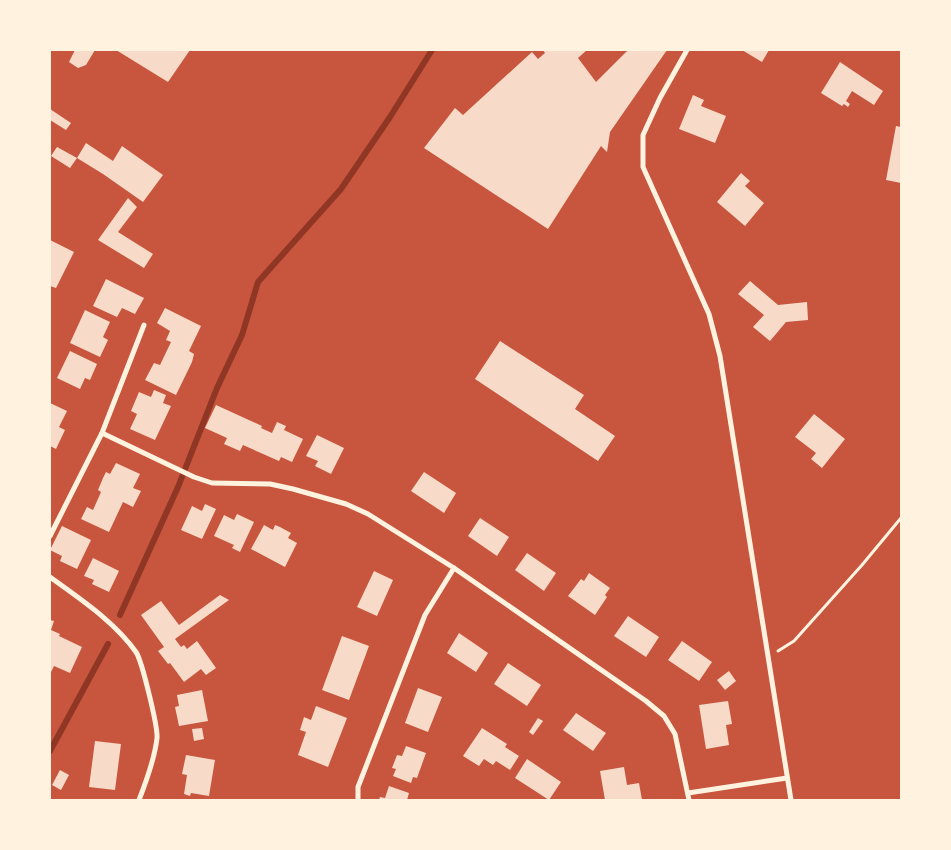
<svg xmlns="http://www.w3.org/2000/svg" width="951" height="850" font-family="'Noto Sans',sans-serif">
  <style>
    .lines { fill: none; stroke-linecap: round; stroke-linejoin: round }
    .stream { stroke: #8f3625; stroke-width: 6 }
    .building { fill: #f7dbc8 }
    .path { stroke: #fff3e0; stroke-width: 3 }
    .minor { stroke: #fff3e0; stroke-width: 5 }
  </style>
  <rect width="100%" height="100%" fill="#c8553d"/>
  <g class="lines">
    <!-- stream -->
    <g class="stream">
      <polyline points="120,615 178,487 217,388 242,335 258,282 341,189 390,117 432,50"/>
      <polyline points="50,751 108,644"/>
    </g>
  </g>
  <!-- building -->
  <g class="building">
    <polygon points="75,50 95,50 86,65 78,68 69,62"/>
    <polygon points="116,50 190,50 168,82"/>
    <polygon points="543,50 587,50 578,58 596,82 628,50 667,50 610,132 607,152 601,146 548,229 424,148 455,108 463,115 532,52 538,59 545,53"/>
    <polygon points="742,50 769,50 762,62"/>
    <polygon points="840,62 883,91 874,105 852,91 846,101 850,104 848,107 844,104 842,106 821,93"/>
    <polygon points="693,95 704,100 701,106 726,116 715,143 679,129"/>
    <polygon points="50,109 71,123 66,130 50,120"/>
    <polygon points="896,126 901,127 901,183 886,180"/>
    <polygon points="86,143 113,161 122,146 163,175 143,202 103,174 77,158 70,168 51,156 57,147 77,158"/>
    <polygon points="741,173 750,181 745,186 764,203 745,226 717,202"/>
    <polygon points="128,198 137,207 118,232 153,254 144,268 98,240"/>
    <polygon points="50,240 74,252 56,288 50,286"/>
    <polygon points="106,279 144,298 135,314 122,308 117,317 93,306"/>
    <polygon points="750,281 778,305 807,302 808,320 786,322 770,341 753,327 764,315 738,294"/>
    <polygon points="165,308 201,326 189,351 194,354 192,362 176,395 145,380 154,363 160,365 171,342 166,340 170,331 157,323"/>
    <polygon points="85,310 110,322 103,337 108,340 100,357 70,343"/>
    <polygon points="500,341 584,395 575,409 615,436 598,461 475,379"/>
    <polygon points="70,351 97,364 90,380 85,378 80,389 57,378"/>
    <polygon points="154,390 166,395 163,403 171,406 155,440 130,429 137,414 131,411 139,392 151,397"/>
    <polygon points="50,403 67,411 59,427 65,430 56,449 50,446"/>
    <polygon points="216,405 262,426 261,428 272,433 277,422 286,426 284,430 303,439 292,462 281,457 279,461 243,445 240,451 224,444 227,438 205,428"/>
    <polygon points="814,414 845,439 822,468 811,459 816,453 795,437"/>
    <polygon points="317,435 344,448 331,474 315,466 318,461 306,456"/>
    <polygon points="116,463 140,474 133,488 141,491 133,507 123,502 109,532 81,519 87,507 93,510 101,492 98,490 103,478 106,472 110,474"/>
    <polygon points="424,472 456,493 444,513 411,491"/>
    <polygon points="205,504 216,509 202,539 181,530 192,506 202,511"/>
    <polygon points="237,514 254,522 240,552 232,548 234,545 214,536 224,515 234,520"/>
    <polygon points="480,518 509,537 497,556 468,536"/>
    <polygon points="264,525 273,530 275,525 280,527 291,533 288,538 297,543 285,567 251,549"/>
    <polygon points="62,526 91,540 77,569 60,561 62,556 50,550"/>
    <polygon points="527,553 556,573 544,591 515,570"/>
    <polygon points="93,558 119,571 109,592 92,584 94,580 84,576"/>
    <polygon points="374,571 393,580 377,616 357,607"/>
    <polygon points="589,573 610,588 605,595 607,597 595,615 568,596 581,579 584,581"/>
    <polygon points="220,595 229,600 175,639 181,647 184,645 187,649 197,641 216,668 206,675 201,669 184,682 170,663 168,664 158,651 164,647 141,615 161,601 179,625"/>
    <polygon points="628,616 659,637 646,657 614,636"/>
    <polygon points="50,620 54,621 51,630 60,634 59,636 82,647 70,673 54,666 50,674"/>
    <polygon points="459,633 488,653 476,672 447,653"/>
    <polygon points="342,636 369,646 349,700 322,690"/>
    <polygon points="682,641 712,662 699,681 668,660"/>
    <polygon points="508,663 541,685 527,706 494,684"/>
    <polygon points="729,671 736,681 725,690 717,680"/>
    <polygon points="418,688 442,697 428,732 405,723"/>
    <polygon points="202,690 208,721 179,726 175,707 179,706 177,695"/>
    <polygon points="728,701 732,724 726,725 729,745 706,749 699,705"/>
    <polygon points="316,706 347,718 328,767 298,755 306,732 300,730 304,717 311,720"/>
    <polygon points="576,713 606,733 593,751 563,730"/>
    <polygon points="538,718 543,721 533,735 529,732"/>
    <polygon points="202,728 204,739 194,741 192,729"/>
    <polygon points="482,728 507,744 505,747 519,756 510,770 496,761 493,765 484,759 479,766 463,756"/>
    <polygon points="95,741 121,744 115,790 89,787"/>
    <polygon points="406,746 426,753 417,778 413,777 411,783 393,776 396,769 392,768 397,755 402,756"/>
    <polygon points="186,755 215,760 209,796 191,793 190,796 184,794 187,775 182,774"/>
    <polygon points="527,759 561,782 549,800 515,778"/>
    <polygon points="624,767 627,785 639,783 642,800 605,800 600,771"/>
    <polygon points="60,770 69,775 61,790 52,785"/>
    <polygon points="389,786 409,793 407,800 379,800 380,797 385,798"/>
  </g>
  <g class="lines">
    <!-- path -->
    <polyline class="path" points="778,651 794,641 862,565 901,518"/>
    <!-- minor -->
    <g class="minor">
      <polyline points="687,50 660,98 643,135 643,167 709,314 720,356 791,800"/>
      <polyline points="102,433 194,477 212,483 270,484 293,489 346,504 368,514 454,568 646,701 664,716 675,734 689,800"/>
      <polyline points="50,536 102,433 144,325"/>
      <path d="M 50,577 C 80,599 114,621 136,652 C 142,661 158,727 157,738 C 155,757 146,782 139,800"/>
      <polyline points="688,793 787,778"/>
      <polyline points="358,800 358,787 425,615 454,568"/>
    </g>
  </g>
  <!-- border -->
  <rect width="951" height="850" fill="none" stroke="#fff3e0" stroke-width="102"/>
</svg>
